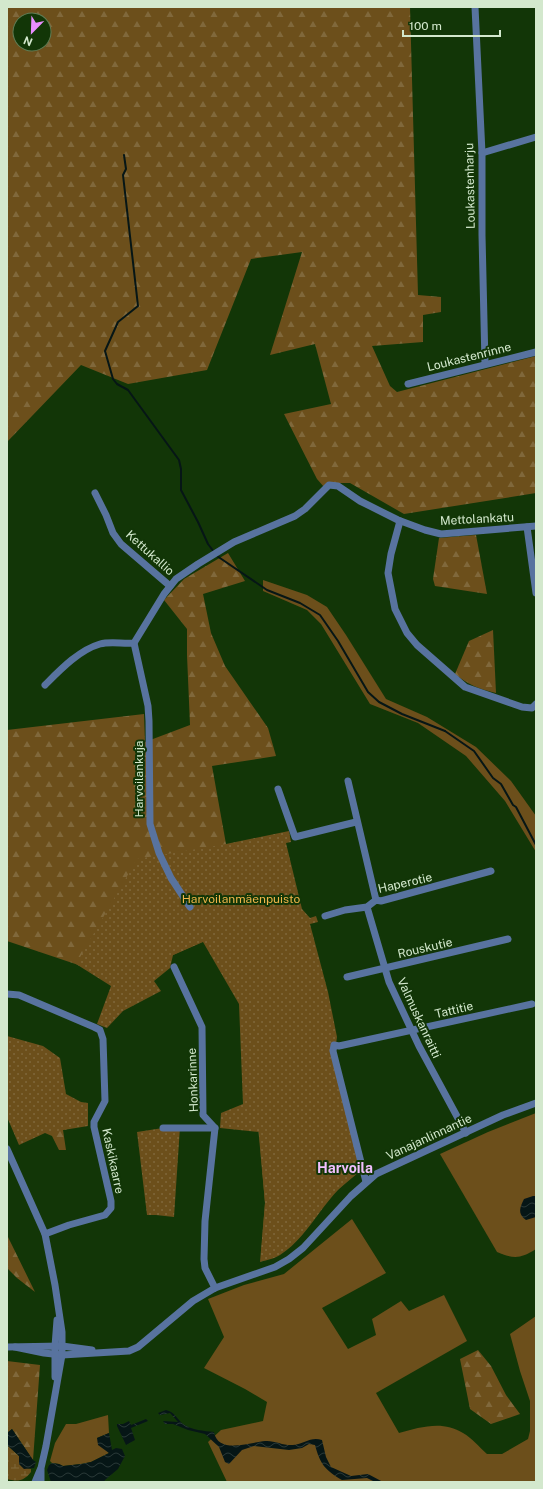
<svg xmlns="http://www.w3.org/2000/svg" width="543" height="1489" font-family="'Public Sans',sans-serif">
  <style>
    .grass { fill: #6c4f1b }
    .forest { fill: url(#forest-firs); fill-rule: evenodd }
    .wetland { fill: url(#wetland-marsh) }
    .park { fill: url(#park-dots) }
    .water { fill: url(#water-waves) }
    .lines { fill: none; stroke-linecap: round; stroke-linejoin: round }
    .stream { stroke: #061616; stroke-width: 2 }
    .street { stroke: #58739f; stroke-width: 7 }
    .labels { text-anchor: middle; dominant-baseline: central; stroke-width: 4; stroke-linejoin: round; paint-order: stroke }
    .street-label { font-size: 12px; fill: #d3e8cd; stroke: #123607 }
    .park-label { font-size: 12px; fill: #f0b54b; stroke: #123607 }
    .quarter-label { font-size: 14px; font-weight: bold; fill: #f2c0ff; stroke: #123607 }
  </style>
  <defs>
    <pattern id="forest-firs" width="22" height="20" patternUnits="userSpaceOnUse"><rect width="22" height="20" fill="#6c4f1b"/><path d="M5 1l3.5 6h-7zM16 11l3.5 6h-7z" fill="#80683b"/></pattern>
    <pattern id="wetland-marsh" width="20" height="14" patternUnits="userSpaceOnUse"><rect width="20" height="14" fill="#6c4f1b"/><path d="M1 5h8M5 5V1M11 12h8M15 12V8" fill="none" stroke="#80683b"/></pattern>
    <pattern id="park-dots" width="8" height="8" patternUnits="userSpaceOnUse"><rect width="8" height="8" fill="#6c4f1b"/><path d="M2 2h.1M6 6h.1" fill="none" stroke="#80683b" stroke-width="1.8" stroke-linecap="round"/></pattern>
    <pattern id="water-waves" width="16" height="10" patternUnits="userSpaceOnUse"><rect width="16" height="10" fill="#061616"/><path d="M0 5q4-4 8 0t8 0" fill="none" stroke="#293837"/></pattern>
  </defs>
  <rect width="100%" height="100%" fill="#123607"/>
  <!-- grass -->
  <g class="grass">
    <polygon points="263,580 307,595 327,607 346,635 386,699 427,717 476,747 511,781 536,816 536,852 505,801 466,756 418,723 370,704 321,624 307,610 263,591"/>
    <path d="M 536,1113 L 536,1249 C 520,1259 514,1259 497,1252 L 440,1154 L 488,1132 Z"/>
    <path d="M 352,1219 L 386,1273 L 322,1308 L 348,1349 L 376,1335 L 372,1319 L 401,1301 L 409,1311 L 444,1295 L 467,1341 L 376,1393 L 399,1433 C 420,1427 443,1420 463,1433 C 472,1438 479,1447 487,1454 L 502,1454 L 528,1439 L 530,1431 L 530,1401 L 520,1371 L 510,1334 L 536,1316 L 536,1482 L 227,1482 L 208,1442 L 221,1430 L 263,1421 L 267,1402 L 245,1389 L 204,1368 L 224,1337 L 208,1299 L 244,1285 L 284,1274 Z"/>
    <polygon points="108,1415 109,1433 97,1438 109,1453 91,1462 81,1464 63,1466 59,1464 52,1463 50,1461 55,1443 66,1424 76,1424"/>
  </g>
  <!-- forest -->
  <g class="forest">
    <path d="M 7,7 L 410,7 L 418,295 L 441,297 L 441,312 L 423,315 L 423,342 L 372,346 L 390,386 L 397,392 L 536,356 L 536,493 L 404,514 L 350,483 L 333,483 L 324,487 L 317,479 L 284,414 L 331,404 L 315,344 L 270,355 L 302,252 L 251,259 L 207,370 L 128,384 L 81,365 L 7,442 ZM 20,20 L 44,20 L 44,44 L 20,44 Z"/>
    <polygon points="476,535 487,594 435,586 433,579 439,538"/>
    <polygon points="228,553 245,581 203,594 211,633 225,666 268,728 276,756 212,766 226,844 359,1172 261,1255 265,1203 247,1005 211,938 120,979 7,941 7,730 144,714 145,742 190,725 187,655 187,629 164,600 184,579"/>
    <path d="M 493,630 L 496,693 C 480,689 468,685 455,674 L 469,641 Z"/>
    <polygon points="46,1125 75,1127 63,1130 66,1150 59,1150 52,1136 45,1133"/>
    <polygon points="7,1233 8,1237 35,1292 17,1278 7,1268"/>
    <polygon points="478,1350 491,1366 506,1395 520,1414 491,1424 470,1409 460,1359"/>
    <polygon points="7,1361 40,1365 33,1460 12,1429 7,1433"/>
  </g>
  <!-- wetland -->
  <path class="wetland" d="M 7,1445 L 19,1456 C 19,1464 23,1468 31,1469 L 31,1472 C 24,1481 18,1482 7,1479 Z"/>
  <!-- park -->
  <g class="park">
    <path d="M 289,831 L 291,842 L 286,843 L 302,909 L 310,918 L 316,916 L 318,922 L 310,924 L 328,992 L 337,1037 L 336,1044 L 332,1043 L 362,1171 C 326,1190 313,1234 280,1255 C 274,1259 266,1260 260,1262 L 265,1203 L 259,1132 L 220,1128 L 221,1113 L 243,1104 L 239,1004 L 203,942 L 173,955 L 170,968 L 154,981 L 161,991 L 123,1011 L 107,1028 L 97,1024 L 111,986 L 76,964 L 137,859 L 226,844 Z"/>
    <polygon points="7,1036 43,1046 60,1058 66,1094 81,1102 88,1103 88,1126 45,1133 19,1145 7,1117 7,1041 8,1041"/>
    <polygon points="180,1127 174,1217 156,1215 147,1215 137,1132 163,1128"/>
  </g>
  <!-- water -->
  <g class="water">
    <path d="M 533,1196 L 536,1196 L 536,1217 L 526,1220 C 517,1214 520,1207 524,1199 Z"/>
    <path d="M 166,1410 C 175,1412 176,1418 183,1424 C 192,1430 204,1431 214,1432 C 218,1455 251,1442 265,1441 C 274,1440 284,1446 293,1445 C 304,1444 311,1436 322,1440 L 326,1457 L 331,1467 L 351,1476 L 368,1474 L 383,1482 L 375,1482 L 367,1478 L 342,1480 C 325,1470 320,1464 315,1445 L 309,1444 L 302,1448 L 289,1450 L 254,1446 L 242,1450 L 229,1464 L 225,1462 L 219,1447 L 205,1434 L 188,1430 L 173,1424 L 165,1424 L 163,1421 L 178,1422 L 170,1413 L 160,1415 L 158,1413 Z"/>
    <polygon points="146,1419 148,1421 131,1428 135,1440 126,1445 117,1426 117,1424 123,1424 129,1421 131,1425"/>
    <polygon points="12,1429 33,1460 36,1462 34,1468 24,1469 19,1464 19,1456 7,1445 7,1433"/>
    <polygon points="109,1433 112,1450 116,1448 122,1449 125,1456 118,1469 105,1480 104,1482 51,1482 47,1470 49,1465 52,1463 59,1464 63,1466 81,1464 91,1462 109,1453 98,1445 97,1438"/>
  </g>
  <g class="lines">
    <!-- stream -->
    <g class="stream">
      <polyline points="124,155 126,169 123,175 138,306 118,322 105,351 113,379 117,384 128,390 179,460 181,469 181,490 198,522 208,544 214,552"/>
      <polyline points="217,556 267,590 300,603 320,615 338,641 368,692 379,702 402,714 445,731"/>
      <polyline points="445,731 474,751 493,778 501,784 513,805 516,807 536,845"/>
    </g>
    <!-- street -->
    <g class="street">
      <polyline points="475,7 482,153 482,235 485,364"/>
      <polyline points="482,153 536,137"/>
      <polyline points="408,384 536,352"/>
      <polyline points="95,493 106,515 113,533 121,544 170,586"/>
      <polyline points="400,521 391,554 388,573 395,609 407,633 417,645 465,687 522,707 532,708 536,704"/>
      <polyline points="527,527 536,593"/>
      <polyline points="134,643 148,706 149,721 150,824 159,853 171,878 190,907"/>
      <path d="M 45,685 C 60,670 79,650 100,644 C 110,641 123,644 134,643 L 164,594 L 176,579 L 198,564 L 234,542 L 295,516 L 305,509 L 329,485 L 338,486 L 360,501 L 398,520 L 425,530 L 441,534 L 536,526"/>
      <polyline points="348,781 376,900"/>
      <polyline points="278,789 295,837 356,822"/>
      <polyline points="367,907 389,982 419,1046 466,1133"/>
      <polyline points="325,916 345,910 367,907 376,900 381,901 491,871"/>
      <polyline points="174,967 202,1027 203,1115 215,1128 205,1221 204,1259 205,1268 215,1288"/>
      <polyline points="347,977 508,939"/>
      <polyline points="7,994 19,995 94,1027 100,1030 103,1039 105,1101 94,1122 94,1127 111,1201 111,1208 105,1215 69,1225 45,1234"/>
      <polyline points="163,1128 215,1128"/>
      <polyline points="7,1149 45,1234 55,1285 62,1332 62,1355 46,1446 41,1468 41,1482"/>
      <polyline points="366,1182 333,1051 334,1045 339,1046 532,1004"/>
      <polyline points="7,1347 62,1346 92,1350"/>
      <polyline points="15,1347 44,1353 62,1355 129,1351 138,1347 193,1301 215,1288 275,1267 289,1259 303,1248 351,1196 376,1174 503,1115 536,1103"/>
      <polyline points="55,1377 55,1346 57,1320"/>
      <polyline points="35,1482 40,1470"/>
    </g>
  </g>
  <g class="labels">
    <!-- street labels -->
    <g class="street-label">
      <text transform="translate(470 186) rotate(-91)">Loukastenharju</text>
      <text transform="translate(469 357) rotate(-14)">Loukastenrinne</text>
      <text transform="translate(477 519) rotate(-3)">Mettolankatu</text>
      <text transform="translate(150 553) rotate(42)">Kettukallio</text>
      <text transform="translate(139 779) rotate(-90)">Harvoilankuja</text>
      <text transform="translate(405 883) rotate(-13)">Haperotie</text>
      <text transform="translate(425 948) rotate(-13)">Rouskutie</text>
      <text transform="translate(454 1010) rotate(-13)">Tattitie</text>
      <text transform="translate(419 1018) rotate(65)">Valmuskanraitti</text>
      <text transform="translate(193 1080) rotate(-92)">Honkarinne</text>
      <text transform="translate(429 1137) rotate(-25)">Vanajanlinnantie</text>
      <text transform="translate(113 1161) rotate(78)">Kaskikaarre</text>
    </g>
    <!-- park labels -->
    <g class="park-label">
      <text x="241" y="899">Harvoilanmäenpuisto</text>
    </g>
    <!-- quarter labels -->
    <g class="quarter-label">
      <text x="345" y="1168">Harvoila</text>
    </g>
  </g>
  <!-- border -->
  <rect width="543" height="1489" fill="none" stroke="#d3e8cd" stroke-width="16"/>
  <!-- north arrow -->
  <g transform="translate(32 32) rotate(203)"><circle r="19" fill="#123607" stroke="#5f7d56"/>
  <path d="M0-3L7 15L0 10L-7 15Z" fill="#e88eff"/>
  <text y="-6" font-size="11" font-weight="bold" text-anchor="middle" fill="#d3e8cd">N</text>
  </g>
  <!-- scale -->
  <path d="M403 30v6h97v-6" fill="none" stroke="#d3e8cd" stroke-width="2"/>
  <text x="409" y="30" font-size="12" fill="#d3e8cd" stroke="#123607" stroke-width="3" paint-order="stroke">100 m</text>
</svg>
